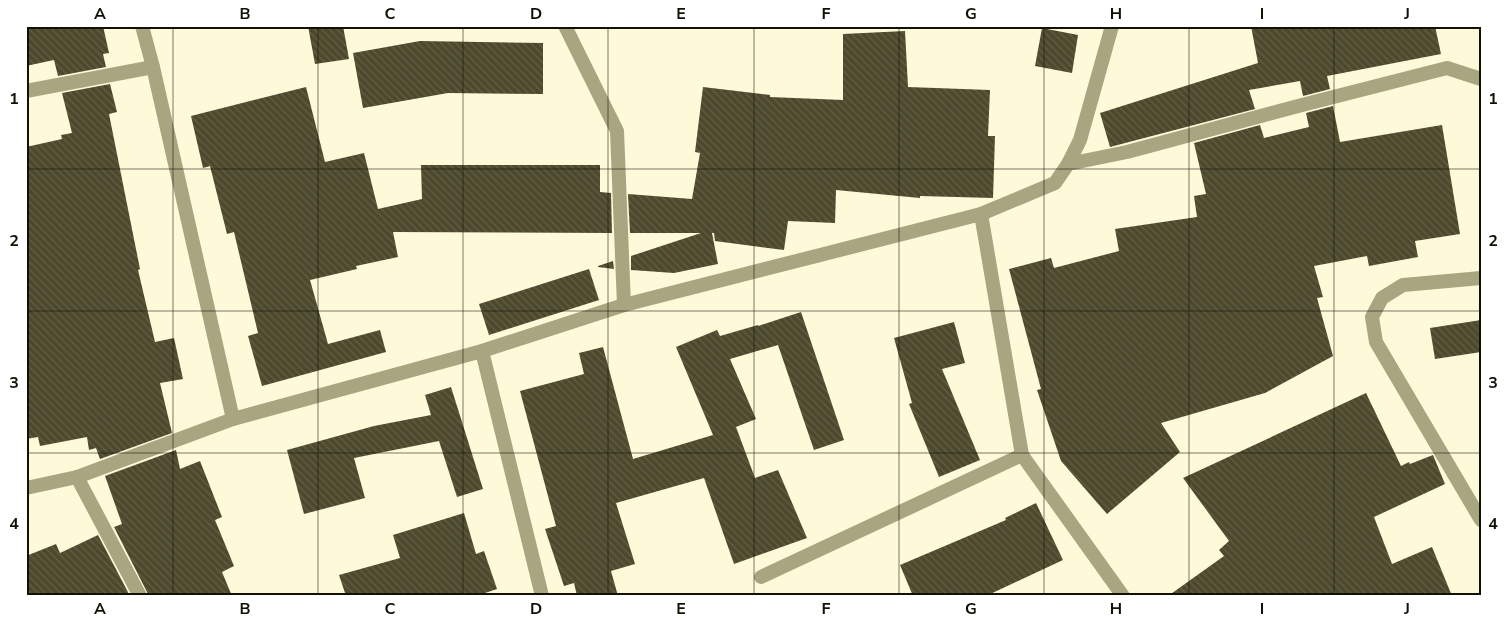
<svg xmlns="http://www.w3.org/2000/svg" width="1507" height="622" font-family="'Nunito Sans',sans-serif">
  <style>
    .building { fill: url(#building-back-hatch) }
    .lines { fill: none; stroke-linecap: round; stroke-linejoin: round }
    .service { stroke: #a8a581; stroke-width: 14 }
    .minor { stroke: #a8a581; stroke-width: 14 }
    .grid { fill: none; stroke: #121106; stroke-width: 1; stroke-opacity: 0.55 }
    .neatline { fill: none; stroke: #121106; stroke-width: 2 }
    .grid-label { font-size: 16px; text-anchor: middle; font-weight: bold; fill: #121106 }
  </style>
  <defs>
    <pattern id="building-back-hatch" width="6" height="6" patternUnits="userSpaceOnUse" patternTransform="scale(1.25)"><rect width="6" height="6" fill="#4c492d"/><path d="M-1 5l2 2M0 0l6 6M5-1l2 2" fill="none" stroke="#625f48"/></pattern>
  </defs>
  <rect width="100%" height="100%" fill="#fdfad9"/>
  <!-- building -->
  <g class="building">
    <polygon points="26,26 103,26 109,53 103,54 106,67 58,76 54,60 26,66"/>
    <polygon points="308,26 343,26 349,59 315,64"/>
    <polygon points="1251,26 1435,26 1441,54 1327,76 1330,89 1303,96 1300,81 1249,90 1255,109 1110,147 1100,113 1258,63"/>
    <polygon points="1042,28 1078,35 1072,73 1035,66"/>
    <polygon points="905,31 908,87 990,90 988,136 995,136 993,198 920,196 920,198 836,190 835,223 788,221 784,250 715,241 714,233 712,233 718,264 674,273 631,270 631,256 701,233 630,233 628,194 692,199 700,153 695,152 703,87 770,95 770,97 843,100 843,34"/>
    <polygon points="420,41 543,43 543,94 448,93 363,108 353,53"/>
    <polygon points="110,84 117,112 109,114 140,269 138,270 155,342 174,338 183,379 160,383 172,433 100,459 96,448 89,450 87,437 40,446 38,437 26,439 26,147 62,139 61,135 72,133 62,93"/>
    <polygon points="306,87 325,162 364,153 378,209 422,199 421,165 600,165 600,192 611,193 612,233 393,232 398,257 356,266 357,269 310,280 328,344 380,330 386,352 262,386 248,336 258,333 234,232 227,234 210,166 203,168 191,116"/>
    <polygon points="1333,106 1340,142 1442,125 1460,234 1415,241 1418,257 1369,266 1367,256 1314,266 1323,297 1317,298 1333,356 1265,393 1161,423 1180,452 1107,514 1061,461 1037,390 1041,389 1009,269 1051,258 1054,268 1119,251 1115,229 1197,217 1194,196 1206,194 1194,143 1260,125 1264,138 1309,127 1306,113"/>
    <polygon points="613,261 614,269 598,267 598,266"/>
    <polygon points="589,269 599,300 489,335 479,304"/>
    <polygon points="801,312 844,440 814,450 778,345 730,359 756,419 736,427 755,478 778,470 807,538 734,564 704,478 616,503 635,564 611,571 618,596 577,596 574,583 564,586 545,529 556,526 520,391 584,374 579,353 603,347 633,459 713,435 676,347 717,330 720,336 758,325 758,326"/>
    <polygon points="1481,320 1481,352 1435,359 1430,328"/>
    <polygon points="954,322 965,363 942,369 980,460 939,477 909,404 912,403 894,338"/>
    <polygon points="451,387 483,489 457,497 439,441 354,458 365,498 304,514 287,450 374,426 431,415 425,395"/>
    <polygon points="1366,393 1401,466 1409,462 1410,464 1433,455 1445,484 1374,517 1392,564 1432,547 1452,596 1168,596 1224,556 1219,550 1229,541 1183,478"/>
    <polygon points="176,450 180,469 200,461 222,517 215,520 234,566 222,572 232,596 149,596 114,527 122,524 105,476"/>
    <polygon points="1036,503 1063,560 986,596 913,596 900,565 1006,520 1005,518"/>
    <polygon points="464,513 476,554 484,551 497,589 476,596 346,596 339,575 400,558 393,535"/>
    <polygon points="98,535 130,596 26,596 26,556 56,544 60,553"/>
  </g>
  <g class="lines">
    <!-- service -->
    <polyline class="service" points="1068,164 1127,152 1302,105 1447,68 1481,79"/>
    <!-- minor -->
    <g class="minor">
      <polyline points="142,26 153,67 233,419"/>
      <polyline points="565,26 617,131 624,305"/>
      <polyline points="26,91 153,67"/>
      <polyline points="981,214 1022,455 1123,596"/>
      <polyline points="1481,278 1403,285 1382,298 1372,317 1376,342 1481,520"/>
      <polyline points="482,351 542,596"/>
      <polyline points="77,477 140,596"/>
      <polyline points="26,488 77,477 233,419 482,351 624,305 981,214 1055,183 1068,164 1080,140 1112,26"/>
      <polyline points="761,577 1022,455"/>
    </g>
  </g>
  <!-- grid -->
  <path class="grid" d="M 173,26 L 173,596M 318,26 L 318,596M 463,26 L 463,596M 608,26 L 608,596M 754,26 L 754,596M 899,26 L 899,596M 1044,26 L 1044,596M 1189,26 L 1189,596M 1334,26 L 1334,596M 26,169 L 1481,169M 26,311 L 1481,311M 26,453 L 1481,453"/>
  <!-- border -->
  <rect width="1507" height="622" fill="none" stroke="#ffffff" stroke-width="55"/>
  <rect x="28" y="28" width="1452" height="566" class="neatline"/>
  <g class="grid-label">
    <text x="100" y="19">A</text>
    <text x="245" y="19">B</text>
    <text x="390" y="19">C</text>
    <text x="536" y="19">D</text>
    <text x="681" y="19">E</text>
    <text x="826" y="19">F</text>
    <text x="971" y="19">G</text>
    <text x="1116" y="19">H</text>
    <text x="1262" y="19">I</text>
    <text x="1407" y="19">J</text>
    <text x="14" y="104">1</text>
    <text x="1493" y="104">1</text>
    <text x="14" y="246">2</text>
    <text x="1493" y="246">2</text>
    <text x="14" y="388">3</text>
    <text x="1493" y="388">3</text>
    <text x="14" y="529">4</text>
    <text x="1493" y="529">4</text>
    <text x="100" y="614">A</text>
    <text x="245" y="614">B</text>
    <text x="390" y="614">C</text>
    <text x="536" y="614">D</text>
    <text x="681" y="614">E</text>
    <text x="826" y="614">F</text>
    <text x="971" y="614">G</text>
    <text x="1116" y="614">H</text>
    <text x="1262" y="614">I</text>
    <text x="1407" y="614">J</text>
  </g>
</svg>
